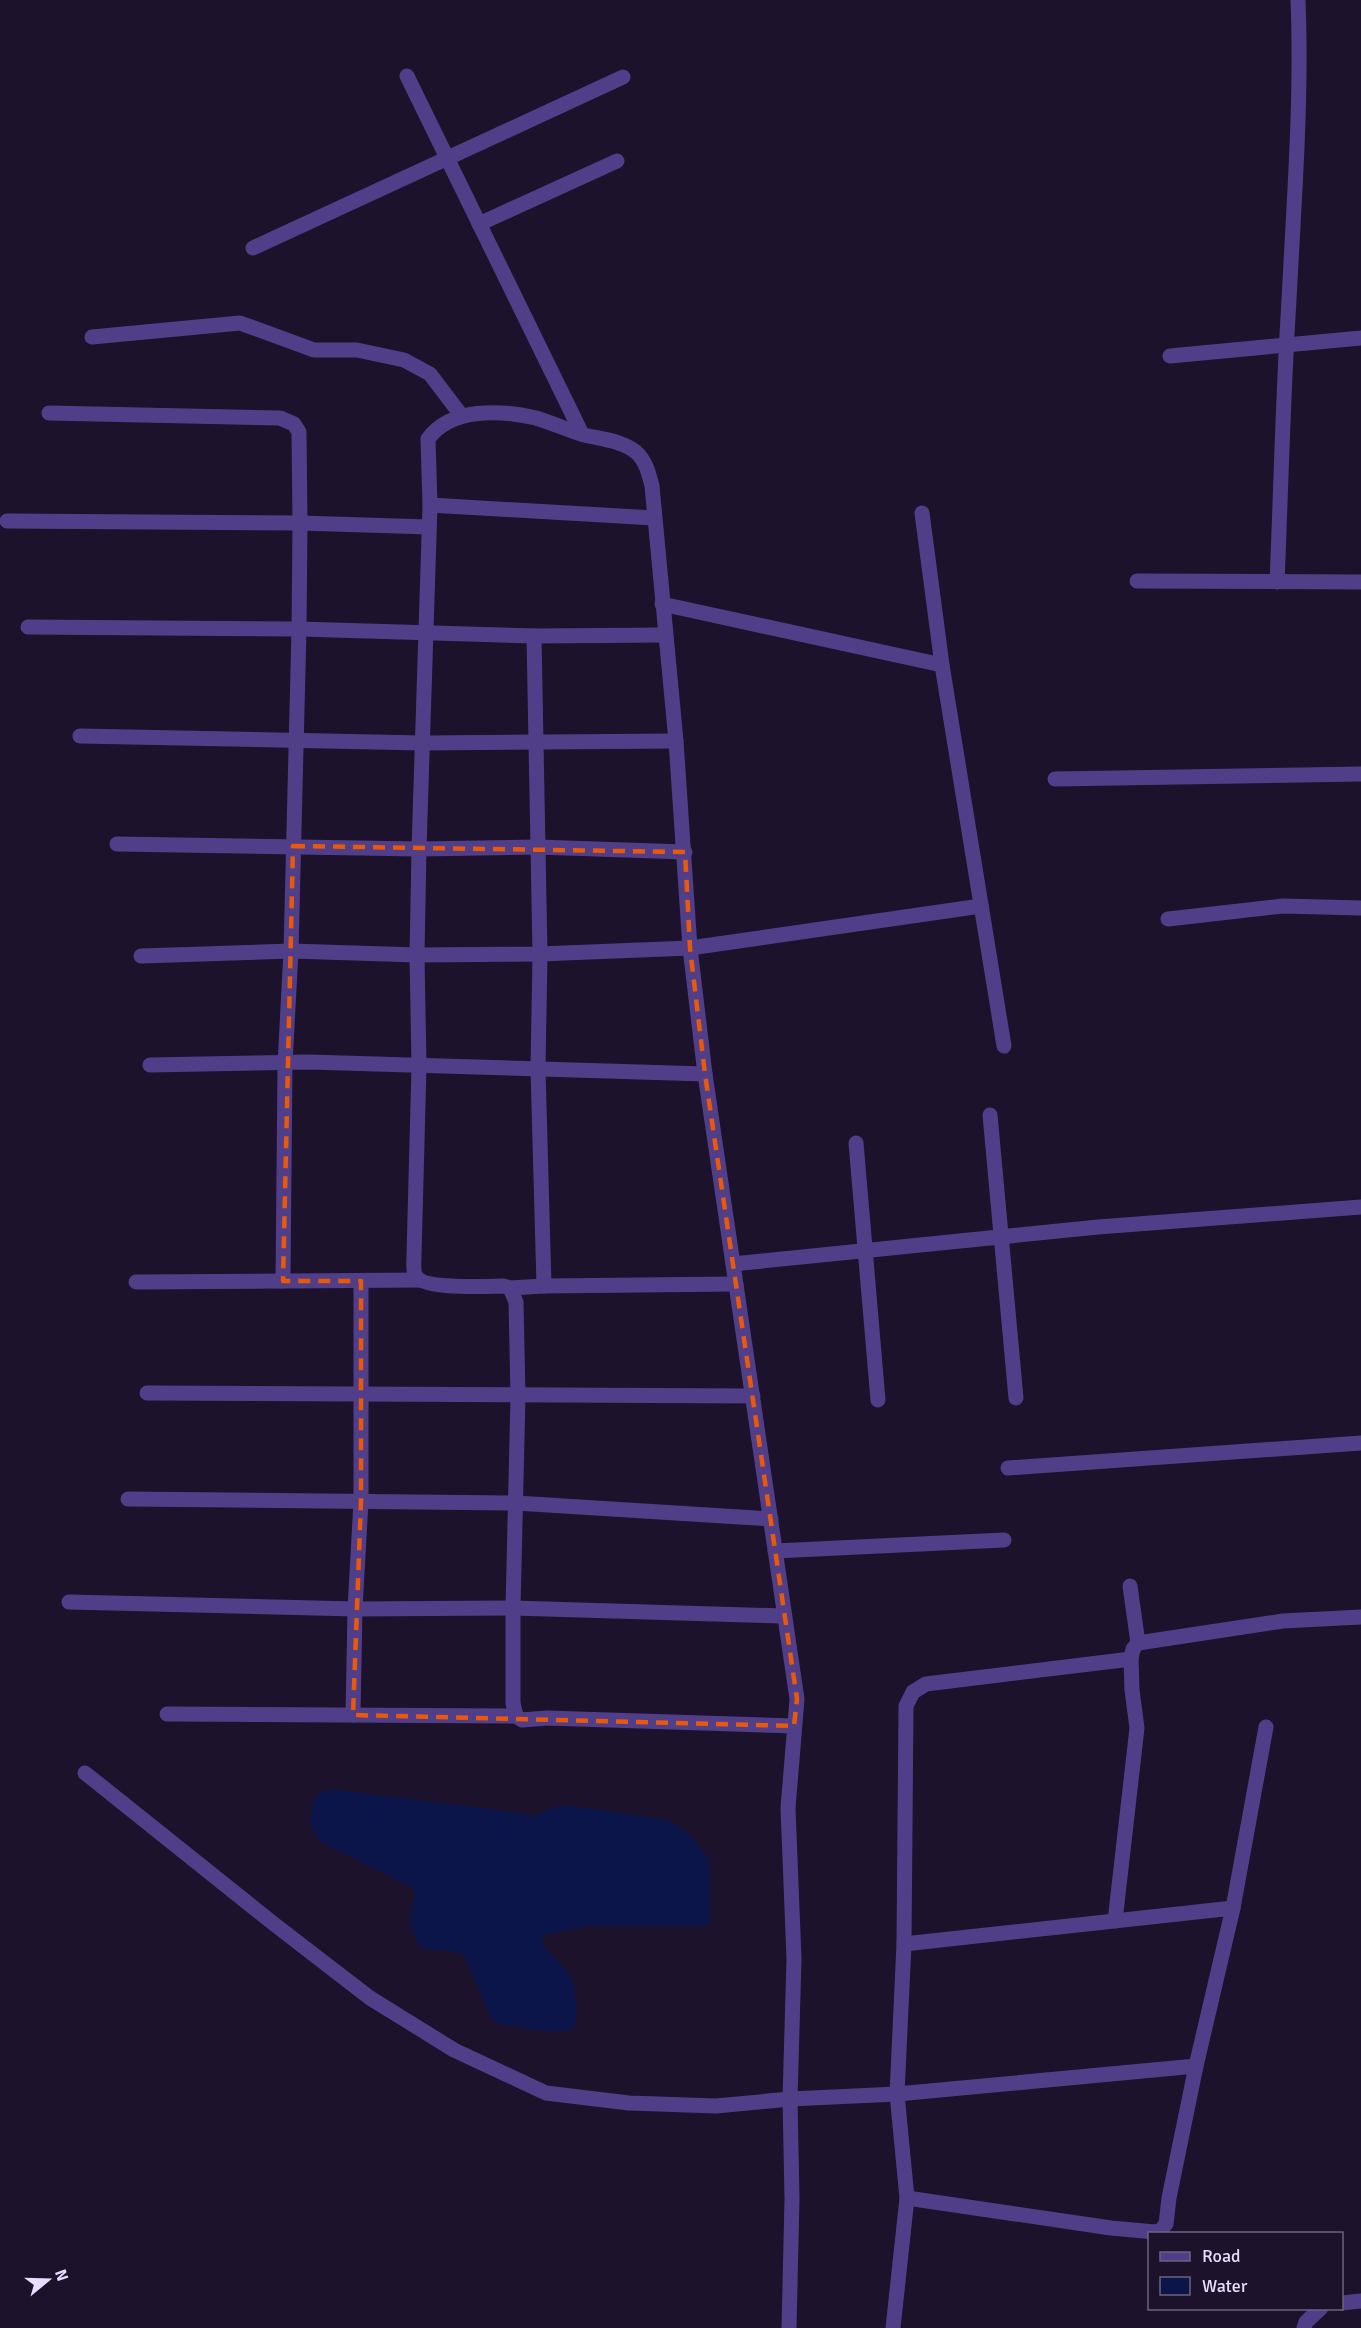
<svg xmlns="http://www.w3.org/2000/svg" width="1361" height="2328" font-family="Signika,sans-serif">
  <style>
    .water { fill: #0c154a }
    .lines { fill: none; stroke-linecap: round; stroke-linejoin: round }
    .minor { stroke: #513e89; stroke-width: 15 }
    .marked { fill: none; stroke: #e8590c; stroke-width: 4.5; stroke-dasharray: 12 8; stroke-linejoin: round }
  </style>
  <rect width="100%" height="100%" fill="#1c122b"/>
  <!-- water -->
  <path class="water" d="M 330,1789 L 515,1812 L 535,1816 L 552,1808 L 565,1805 L 669,1820 L 689,1834 L 708,1857 L 710,1869 L 710,1919 L 707,1926 L 588,1926 L 544,1935 L 542,1941 C 548,1955 562,1962 570,1975 C 578,1988 575,2009 576,2024 L 571,2030 C 546,2034 521,2027 497,2023 L 491,2018 L 464,1955 C 449,1947 434,1954 419,1946 L 409,1922 L 415,1895 L 411,1887 L 319,1841 L 310,1823 L 313,1801 L 319,1794 Z"/>
  <g class="lines">
    <!-- minor -->
    <g class="minor">
      <polyline points="407,76 582,434"/>
      <polyline points="479,224 617,161"/>
      <polyline points="253,248 623,77"/>
      <polyline points="92,337 240,323 314,350 357,350 404,360 430,374 461,415"/>
      <polyline points="1170,356 1361,338"/>
      <polyline points="49,413 280,418 294,424 299,432 300,523 299,629 291,951 285,1064 283,1281"/>
      <polyline points="430,505 654,518"/>
      <polyline points="922,513 942,665"/>
      <polyline points="7,521 300,523 429,527"/>
      <polyline points="1137,581 1361,582"/>
      <path d="M 1277,582 C 1281,488 1283,394 1289,300 C 1294,200 1302,100 1298,0"/>
      <polyline points="662,604 942,665 1004,1046"/>
      <polyline points="28,627 299,629 534,636 664,635"/>
      <polyline points="534,636 540,954 538,1069 544,1286"/>
      <polyline points="80,736 422,743 676,741"/>
      <polyline points="1055,779 1361,774"/>
      <polyline points="117,844 419,849 537,847 685,852"/>
      <polyline points="1168,919 1283,906 1361,908"/>
      <polyline points="141,956 291,951 417,955 540,954 690,948 981,906"/>
      <polyline points="150,1065 309,1062 705,1074"/>
      <polyline points="990,1115 1016,1398"/>
      <polyline points="856,1143 878,1400"/>
      <polyline points="733,1264 1098,1227 1361,1207"/>
      <polyline points="136,1282 420,1280"/>
      <polyline points="510,1288 544,1286 736,1284"/>
      <polyline points="147,1393 753,1396"/>
      <polyline points="1008,1468 1361,1443"/>
      <polyline points="128,1499 516,1503 771,1519"/>
      <polyline points="775,1551 1004,1540"/>
      <polyline points="1130,1586 1138,1643"/>
      <polyline points="69,1602 355,1609 513,1608 783,1616"/>
      <polyline points="167,1714 516,1716"/>
      <polyline points="353,1715 355,1609 361,1501 361,1281"/>
      <polyline points="85,1773 274,1924 370,1998 454,2050 546,2093 629,2103 716,2106 790,2099 897,2094 1196,2066"/>
      <polyline points="1115,1921 1137,1728 1132,1690 1131,1659 1133,1649 1138,1643 1283,1621 1361,1617"/>
      <polyline points="904,1944 1233,1908"/>
      <polyline points="907,2198 1111,2228 1155,2232 1161,2230 1166,2224 1169,2198 1196,2066 1233,1908 1266,1727"/>
      <polyline points="1342,2303 1361,2301"/>
      <path d="M 789,2328 L 792,2199 L 790,2099 L 794,1959 L 788,1808 L 797,1699 L 705,1074 L 690,948 L 676,741 L 652,486 C 649,474 646,461 636,452 C 623,441 601,439 584,435 C 568,430 552,423 536,418 C 501,410 451,407 428,439 L 430,505 L 419,849 L 417,955 L 419,1066 L 414,1255 C 414,1261 413,1270 415,1275 C 421,1290 488,1286 504,1286 L 510,1288 L 516,1302 L 518,1396 L 513,1608 L 513,1703 L 516,1716 L 522,1720 L 547,1718 L 794,1726"/>
      <polyline points="893,2328 907,2198 897,2094 904,1944 906,1706 913,1692 926,1684 1131,1659"/>
      <polyline points="1304,2328 1306,2322 1321,2308"/>
    </g>
  </g>
  <!-- marked area -->
  <path class="marked" d="M 293,846 L 685,852 L 690,948 L 705,1074 L 797,1699 L 794,1726 L 353,1715 L 361,1501 L 361,1281 L 283,1281 Z"/>
  <!-- legend -->
  <rect x="1148" y="2232" width="195" height="78" fill="#1c122b" stroke="#6e637f" stroke-width="1.5"/>
  <rect x="1160" y="2252" width="30" height="9" fill="#513e89" stroke="#6e637f" stroke-width="1.5"/>
  <text x="1202" y="2262" font-size="18" fill="#e8ddfe">Road</text>
  <rect x="1160" y="2277" width="30" height="18" fill="#0c154a" stroke="#6e637f" stroke-width="1.5"/>
  <text x="1202" y="2292" font-size="18" fill="#e8ddfe">Water</text>
  <!-- north arrow -->
  <g transform="translate(48 2280) rotate(71)" stroke="#1c122b" stroke-width="4.5" paint-order="stroke">
  <path d="M0-4.5L10 22L0 15L-10 22Z" fill="#e8ddfe"/>
  <text y="-9" font-size="16" font-weight="bold" text-anchor="middle" fill="#e8ddfe">N</text>
  </g>
</svg>
